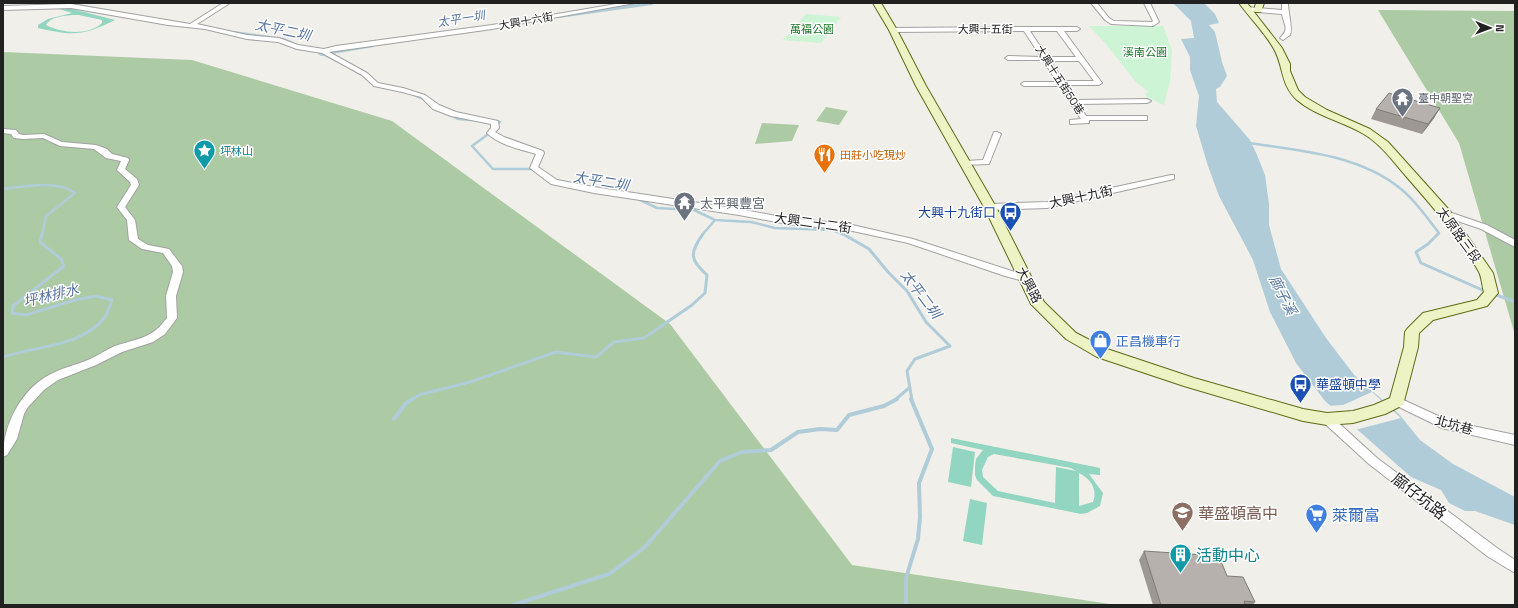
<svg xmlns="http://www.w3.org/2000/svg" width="1518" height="608" font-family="'Space Grotesk','Noto Sans TC',sans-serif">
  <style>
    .forest { fill: #accaa4 }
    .park { fill: #cdf4d4 }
    .pitch { fill: #92d5c1; fill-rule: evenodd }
    .water { fill: #b0ccd8 }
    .pier { fill: #f0efe9 }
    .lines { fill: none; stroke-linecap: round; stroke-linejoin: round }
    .stream-far3 { stroke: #b0ccd8; stroke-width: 2 }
    .stream-far2 { stroke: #b0ccd8; stroke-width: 2.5 }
    .stream-far1 { stroke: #b0ccd8; stroke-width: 3 }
    .stream { stroke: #b0ccd8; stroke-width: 4 }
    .canal { fill: #b0ccd8; fill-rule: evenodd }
    .street-casing { stroke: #a2a2a2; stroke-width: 2 }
    .secondary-casing { stroke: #5c6d14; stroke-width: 2 }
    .street { fill: #fff; fill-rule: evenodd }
    .secondary { fill: #edf3c5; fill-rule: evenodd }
    .wall { fill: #9d9894 }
    .shaded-wall { fill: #7f7c78 }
    .building { fill: #b6b1ac; stroke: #7f7c78 }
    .labels { text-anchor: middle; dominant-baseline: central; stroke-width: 3; stroke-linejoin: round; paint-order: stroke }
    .far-street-label { font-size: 11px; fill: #212121; stroke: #fff }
    .far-park-label { font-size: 11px; fill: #1b7429; stroke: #fff }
    .far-worship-label { font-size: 11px; fill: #5b616d; stroke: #fff; text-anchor: start }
    .far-culture-label { font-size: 11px; fill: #0d838f; stroke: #fff; text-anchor: start }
    .far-food-label { font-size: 11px; fill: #c56008; stroke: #fff; text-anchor: start }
    .far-water-label { font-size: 12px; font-style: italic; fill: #55749f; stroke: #fff }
    .street-label { font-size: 13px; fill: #212121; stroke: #fff }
    .worship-label { font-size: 13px; fill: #5b616d; stroke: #fff; text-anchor: start }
    .transit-label { font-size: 13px; fill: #164399; stroke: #fff; text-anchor: end }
    .shop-label { font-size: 13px; fill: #366cbe; stroke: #fff; text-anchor: start }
    .water-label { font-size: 14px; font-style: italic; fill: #55749f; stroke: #fff }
    .near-street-label { font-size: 16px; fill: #212121; stroke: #fff }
    .near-education-label { font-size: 16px; fill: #785e54; stroke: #fff; text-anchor: start }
    .near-shop-label { font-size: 16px; fill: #366cbe; stroke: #fff; text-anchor: start }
    .near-culture-label { font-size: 16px; fill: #0d838f; stroke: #fff; text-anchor: start }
  </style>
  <rect width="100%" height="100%" fill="#f0efe9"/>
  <!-- forest -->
  <g class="forest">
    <polygon points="1378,10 1515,11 1515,335 1459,143"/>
    <polygon points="3,52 192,60 392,121 670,324 852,565 1116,605 3,605"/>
    <polygon points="826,107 848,111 839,125 816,121"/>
    <polygon points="762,123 799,125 792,141 755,144"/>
  </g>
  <!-- park -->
  <g class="park">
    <polygon points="806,14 841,17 821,43 783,40"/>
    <polygon points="1089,26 1163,26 1172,51 1170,81 1164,105 1147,97 1145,93 1149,92 1136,82 1106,44"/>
  </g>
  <!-- pitch -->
  <g class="pitch">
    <path d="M 65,7 L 115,20 C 83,36 73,36 38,28 L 38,25 L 48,19 L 72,13 L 59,9 ZM 72,15 L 79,15 L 102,20 L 102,23 C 89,36 61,33 46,25 C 50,17 63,16 72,15 Z"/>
    <path d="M 951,438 L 1100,468 L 1100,475 L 1089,474 L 1103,493 L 1100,506 L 1087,513 L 1081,514 L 993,496 L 977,480 L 975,475 L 975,466 L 976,459 L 983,450 L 951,443 ZM 994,454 L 1071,468 L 1076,471 L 1056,467 L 1055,503 L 998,491 L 983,477 L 982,470 L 988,457 ZM 1079,473 C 1090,478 1098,489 1093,502 L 1079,506 Z"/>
    <polygon points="953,447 975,452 971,487 948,482"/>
    <polygon points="970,499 987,503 982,545 963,541"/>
  </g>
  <!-- water -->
  <polygon class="water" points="1173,3 1204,3 1215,14 1219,23 1209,25 1215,32 1222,62 1227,76 1220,87 1216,89 1217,102 1250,140 1257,155 1265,175 1269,204 1269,225 1281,269 1326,338 1355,376 1399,414 1420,440 1453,464 1515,497 1515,525 1475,511 1465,511 1449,503 1441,490 1411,477 1325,401 1296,363 1270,312 1253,260 1219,196 1208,166 1196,126 1199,96 1190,70 1190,57 1181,39 1194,38 1191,21"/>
  <!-- pier -->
  <polygon class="pier" points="1372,392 1401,418 1355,430 1326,406 1343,405"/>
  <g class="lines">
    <!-- stream-far3 -->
    <g class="stream-far3">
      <polyline points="39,5 73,4 105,10"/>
      <polyline points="207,27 219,29"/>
      <polyline points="234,32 284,39 297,45"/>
      <polyline points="308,47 337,61"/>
      <polyline points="414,95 425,100"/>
    </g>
    <!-- stream-far2 -->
    <g class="stream-far2">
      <polyline points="450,115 458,119 472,120"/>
      <polyline points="495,122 500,122 490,129 487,135 472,146 493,169 535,169"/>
      <path d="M 1248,143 C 1299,150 1360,155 1401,189 C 1416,201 1427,218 1439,233 L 1437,235"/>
      <path d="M 3,189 C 26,187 55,179 75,193 L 46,216 L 42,235"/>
      <polyline points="638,199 657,208 694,210 715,220 751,222 775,228 832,230 845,235"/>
      <polyline points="702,235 715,220"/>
    </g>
    <!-- stream-far1 -->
    <g class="stream-far1">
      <polyline points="843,234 869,249 888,272 907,291 926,322 950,346 915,359 907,371 912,400"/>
      <polyline points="1438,234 1428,244 1416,252 1421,263 1487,292"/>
      <polyline points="1494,294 1515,302"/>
      <path d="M 3,357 C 36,346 82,347 105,317 C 108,312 110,305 112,300 L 96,296 L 75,300 L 26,315 L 12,313 L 13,306 L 64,266 L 61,259 L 40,242 L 42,234"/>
      <path d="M 411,400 L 419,395 L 470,382 L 556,352 L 596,357 L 614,342 L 644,338 L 692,305 L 705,293 L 707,275 C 690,260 689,253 703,234"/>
      <polyline points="895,400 909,388"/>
    </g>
    <!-- stream -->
    <g class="stream">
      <polyline points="394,419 406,403 413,399"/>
      <polyline points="513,605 609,574 644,548 720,461 742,452 771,450 798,432 820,429 837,430 849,415 884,406 897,399"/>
      <polyline points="906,605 906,578 918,539 920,517 919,483 932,449 911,399"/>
    </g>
    <!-- canal -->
    <g class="canal">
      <polygon points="640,3 655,3 652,5 559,18 556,16 559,14"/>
      <polygon points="372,44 374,45 374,47 321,56 318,54 321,52"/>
    </g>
    <defs>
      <g id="street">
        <path d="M 223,3 L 230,3 L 197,24 L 247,35 L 279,38 L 298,45 L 324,49 L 336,46 L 492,25 L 622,3 L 635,3 L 492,29 L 329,52 L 367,73 L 378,83 L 403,88 L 425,95 L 439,105 L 456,112 L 498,121 L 499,128 L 495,132 L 504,137 L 543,151 L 544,153 L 538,167 L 557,180 L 594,187 L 739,209 L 787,218 L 848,224 L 913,239 L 1027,276 L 1029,278 L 1024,281 L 1005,276 L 908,243 L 848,230 L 787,224 L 739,215 L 594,193 L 551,184 L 530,168 L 536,154 C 520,149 499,145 487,133 L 491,128 L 491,124 L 451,116 L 433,109 L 421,97 L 402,92 L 374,86 L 362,75 L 322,53 L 297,49 L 278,42 L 247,39 L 205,29 L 168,25 L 71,8 L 3,10 L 3,6 L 71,4 L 190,24 Z"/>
        <polygon points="1091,3 1097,3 1109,18 1114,21 1152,22 1153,21 1144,3 1150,3 1159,22 1153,26 1111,24 1105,20"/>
        <path d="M 1282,3 L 1288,3 C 1288,13 1293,28 1290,35 L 1283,40 L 1280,38 C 1290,28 1284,26 1282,14 L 1247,11 L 1244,9 L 1247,7 L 1282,10 Z"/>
        <path d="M 1026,27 L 1077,27 L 1080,29 L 1077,31 L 1064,31 L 1102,83 L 1099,85 L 1066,85 L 1076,100 L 1147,99 L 1151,101 L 1147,103 L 1079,104 L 1086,116 L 1147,116 L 1147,120 L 1089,120 L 1089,123 L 1070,124 L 1070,120 L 1081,119 L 1059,86 L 1024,86 L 1021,84 L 1024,82 L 1057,82 L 1043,60 L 1008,60 L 1005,58 L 1008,56 L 1041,57 L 1024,31 L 893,32 L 890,30 L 893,28 ZM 1030,31 L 1057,31 L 1076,57 L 1047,57 ZM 1050,61 L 1079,61 L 1094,81 L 1064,81 Z"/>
        <path d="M 3,129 L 16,130 L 19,134 L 23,135 L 44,134 L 62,142 L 96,145 L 107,149 L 112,154 L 128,158 L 129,160 L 125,169 L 137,179 L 139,185 L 125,207 L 135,220 L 138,239 L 148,245 L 169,249 L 182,266 L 183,272 L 176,296 L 177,318 L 165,334 L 153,342 L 122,352 L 96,365 L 58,380 L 45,389 L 28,407 L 24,414 L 17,439 L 7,455 L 3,457 C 3,425 21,389 51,374 C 62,368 76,365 88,360 C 97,356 106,350 115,346 C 129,341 146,339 157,329 C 161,326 164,321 167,318 L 166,296 L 173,272 L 172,266 L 163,253 L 142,249 L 129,240 L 127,220 L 117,207 L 131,185 L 130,182 L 117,170 L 121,161 L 106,158 L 94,149 L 60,146 L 43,138 L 23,139 L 14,138 L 11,134 L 3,133 Z"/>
        <polygon points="994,132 997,132 1001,134 989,164 962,165 961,163 965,161 983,160"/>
        <polygon points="1171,175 1174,175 1174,179 1047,208 990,210 986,207 990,204 1047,202"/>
        <polygon points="1446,211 1487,225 1515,240 1515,247 1481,229 1443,216 1442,214 1443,212"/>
        <polygon points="1397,397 1449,421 1515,435 1515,445 1442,428 1393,404 1391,401 1393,398"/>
        <polygon points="1327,415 1331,416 1377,458 1497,548 1515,560 1515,573 1487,556 1369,464 1323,422 1321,419 1323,416"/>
      </g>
      <g id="secondary">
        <path d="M 873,3 L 881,3 L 897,30 L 926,86 L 996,207 L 1044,302 L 1076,333 L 1107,349 L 1194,378 L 1303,409 L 1327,413 L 1353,411 L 1374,405 L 1390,398 L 1404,347 L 1405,332 L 1407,329 L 1423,313 L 1477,300 L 1484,292 C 1482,286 1482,278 1479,272 C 1460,237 1431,205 1405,175 C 1392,160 1380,143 1362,133 C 1341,121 1316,116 1297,100 C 1280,84 1284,67 1274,49 C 1265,33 1250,18 1239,3 L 1247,3 L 1282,48 L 1290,64 L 1290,71 L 1298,90 L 1305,97 L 1327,110 L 1370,129 L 1388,142 L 1450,211 L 1493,273 L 1498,293 L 1487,306 L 1433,320 L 1419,333 L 1418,347 L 1403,405 L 1385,414 L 1353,423 L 1327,425 L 1303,421 L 1184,386 L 1097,357 L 1066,339 L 1031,304 L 984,207 L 916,86 L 889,30 Z"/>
        <polygon points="1256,3 1264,3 1261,12 1255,12 1254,10"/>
      </g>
    </defs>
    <!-- street casing -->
    <use href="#street" class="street-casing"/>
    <!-- secondary casing -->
    <use href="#secondary" class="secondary-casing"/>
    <!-- street -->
    <use href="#street" class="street"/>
    <!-- secondary -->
    <use href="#secondary" class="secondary"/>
  </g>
  <!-- wall -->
  <g class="wall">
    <polygon points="1440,108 1434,118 1422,134 1371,119 1376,109"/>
    <polygon points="1144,551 1227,576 1255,602 1253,605 1153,605 1139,560"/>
  </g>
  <!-- shaded-wall -->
  <polygon class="shaded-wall" points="1440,108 1434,118 1422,134 1428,124"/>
  <!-- building -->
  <g class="building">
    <polygon points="1389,93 1440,108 1428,124 1376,109"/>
    <polygon points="1144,551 1219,556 1227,576 1243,577 1255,602 1244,601 1245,605 1161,605"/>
  </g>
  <!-- icons -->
  <defs>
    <symbol id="temple-pin" viewBox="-11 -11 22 30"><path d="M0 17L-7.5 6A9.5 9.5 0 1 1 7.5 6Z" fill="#6b7280" stroke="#fff"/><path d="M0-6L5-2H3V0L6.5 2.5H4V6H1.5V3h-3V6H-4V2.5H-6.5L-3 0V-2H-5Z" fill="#fff"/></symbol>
    <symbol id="sight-pin" viewBox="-11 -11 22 30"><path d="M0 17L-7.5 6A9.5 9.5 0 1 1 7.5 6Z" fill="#0f9aa8" stroke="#fff"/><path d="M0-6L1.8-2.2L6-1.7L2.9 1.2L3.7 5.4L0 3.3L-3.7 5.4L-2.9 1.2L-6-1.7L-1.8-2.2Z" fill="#fff"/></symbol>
    <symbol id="restaurant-pin" viewBox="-11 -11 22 30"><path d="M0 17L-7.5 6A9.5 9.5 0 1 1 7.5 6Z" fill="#e8710a" stroke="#fff"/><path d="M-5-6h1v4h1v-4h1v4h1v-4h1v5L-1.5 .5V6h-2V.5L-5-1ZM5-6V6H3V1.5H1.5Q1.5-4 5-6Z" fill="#fff"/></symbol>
    <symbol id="bus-pin" viewBox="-11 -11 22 30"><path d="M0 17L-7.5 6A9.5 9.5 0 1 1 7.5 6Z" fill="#1a4fb4" stroke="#fff"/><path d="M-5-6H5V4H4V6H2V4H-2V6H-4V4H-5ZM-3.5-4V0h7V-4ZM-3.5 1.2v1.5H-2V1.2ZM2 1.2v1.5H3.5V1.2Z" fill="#fff"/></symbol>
    <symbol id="shop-pin" viewBox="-11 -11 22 30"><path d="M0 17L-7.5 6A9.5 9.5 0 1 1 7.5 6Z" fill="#3f7fe0" stroke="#fff"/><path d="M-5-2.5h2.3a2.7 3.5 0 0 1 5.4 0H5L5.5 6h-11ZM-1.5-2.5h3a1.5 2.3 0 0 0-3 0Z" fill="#fff"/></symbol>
    <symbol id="school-pin" viewBox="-11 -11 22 30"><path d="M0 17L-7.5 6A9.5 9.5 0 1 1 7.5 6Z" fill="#8d6e63" stroke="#fff"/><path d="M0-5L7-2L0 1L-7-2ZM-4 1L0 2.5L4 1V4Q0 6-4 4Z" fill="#fff"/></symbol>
    <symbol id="supermarket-pin" viewBox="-11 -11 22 30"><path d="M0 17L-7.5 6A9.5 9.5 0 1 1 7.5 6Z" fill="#3f7fe0" stroke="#fff"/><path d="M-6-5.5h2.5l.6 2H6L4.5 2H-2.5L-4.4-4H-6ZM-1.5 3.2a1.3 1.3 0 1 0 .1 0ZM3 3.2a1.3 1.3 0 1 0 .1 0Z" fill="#fff"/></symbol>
    <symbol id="building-pin" viewBox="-11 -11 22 30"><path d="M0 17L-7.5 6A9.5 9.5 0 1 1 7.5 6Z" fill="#0f9aa8" stroke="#fff"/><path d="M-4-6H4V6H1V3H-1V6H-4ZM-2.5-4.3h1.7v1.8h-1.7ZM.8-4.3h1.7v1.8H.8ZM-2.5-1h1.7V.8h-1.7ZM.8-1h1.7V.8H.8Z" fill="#fff"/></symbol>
  </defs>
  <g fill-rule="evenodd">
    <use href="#temple-pin" x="1390" y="86" width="25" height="34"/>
    <use href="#sight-pin" x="192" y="138" width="25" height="34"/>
    <use href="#restaurant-pin" x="812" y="142" width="25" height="34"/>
    <use href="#temple-pin" x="672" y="190" width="25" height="34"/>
    <use href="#bus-pin" x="998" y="200" width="25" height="34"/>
    <use href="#shop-pin" x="1088" y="328" width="25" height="34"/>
    <use href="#bus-pin" x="1288" y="372" width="25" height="34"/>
    <use href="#school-pin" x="1170" y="500" width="25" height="34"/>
    <use href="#supermarket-pin" x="1304" y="502" width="25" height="34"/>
    <use href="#building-pin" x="1168" y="542" width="25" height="34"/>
  </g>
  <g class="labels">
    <!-- far-street labels -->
    <g class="far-street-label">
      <text transform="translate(526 21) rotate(-10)">大興十六街</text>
      <text x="985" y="29">大興十五街</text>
      <text transform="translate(1060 80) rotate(57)">大興十五街50巷</text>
    </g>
    <!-- far-park labels -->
    <g class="far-park-label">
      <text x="812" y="29">萬福公園</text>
      <text x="1145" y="52">溪南公園</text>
    </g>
    <!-- far-worship labels -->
    <g class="far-worship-label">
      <text x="1418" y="98">臺中朝聖宮</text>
    </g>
    <!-- far-culture labels -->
    <g class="far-culture-label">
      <text x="220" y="151">坪林山</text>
    </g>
    <!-- far-food labels -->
    <g class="far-food-label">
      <text x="840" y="155">田莊小吃現炒</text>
    </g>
    <!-- far-water labels -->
    <g class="far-water-label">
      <text transform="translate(461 19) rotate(-9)">太平一圳</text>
    </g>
    <!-- street labels -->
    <g class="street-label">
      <text transform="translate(1081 197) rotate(-12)">大興十九街</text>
      <text transform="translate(813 223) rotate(8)">大興二十二街</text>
      <text transform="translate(1459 235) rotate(54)">太原路三段</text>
      <text transform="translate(1029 285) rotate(62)">大興路</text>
      <text transform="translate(1454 425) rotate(16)">北坑巷</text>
    </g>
    <!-- worship labels -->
    <g class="worship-label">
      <text x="700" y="203">太平興豐宮</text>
    </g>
    <!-- transit labels -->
    <g class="transit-label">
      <text x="996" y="212">大興十九街口</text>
      <text x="1316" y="384" text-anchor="start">華盛頓中學</text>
    </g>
    <!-- shop labels -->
    <g class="shop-label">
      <text x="1116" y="341">正昌機車行</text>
    </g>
    <!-- water labels -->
    <g class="water-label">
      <text transform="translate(283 30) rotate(12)">太平二圳</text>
      <text transform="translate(601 181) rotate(9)">太平二圳</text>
      <text transform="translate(921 294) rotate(53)">太平二圳</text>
      <text transform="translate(51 295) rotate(-13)">坪林排水</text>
      <text transform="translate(1283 295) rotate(63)">廍子溪</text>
    </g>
    <!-- near-street labels -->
    <g class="near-street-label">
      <text transform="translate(1419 496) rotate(38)">廍仔坑路</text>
    </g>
    <!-- near-education labels -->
    <g class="near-education-label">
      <text x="1198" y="513">華盛頓高中</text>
    </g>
    <!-- near-shop labels -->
    <g class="near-shop-label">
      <text x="1332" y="515">萊爾富</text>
    </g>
    <!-- near-culture labels -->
    <g class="near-culture-label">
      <text x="1196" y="555">活動中心</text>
    </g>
  </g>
  <!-- border -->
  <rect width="1518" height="608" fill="none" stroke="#212121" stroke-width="8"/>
  <!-- north arrow -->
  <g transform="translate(1490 28) rotate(91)" stroke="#ffffff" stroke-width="3" paint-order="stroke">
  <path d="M0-3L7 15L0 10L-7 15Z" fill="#212121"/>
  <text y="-6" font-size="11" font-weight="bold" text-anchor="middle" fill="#212121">N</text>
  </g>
</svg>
